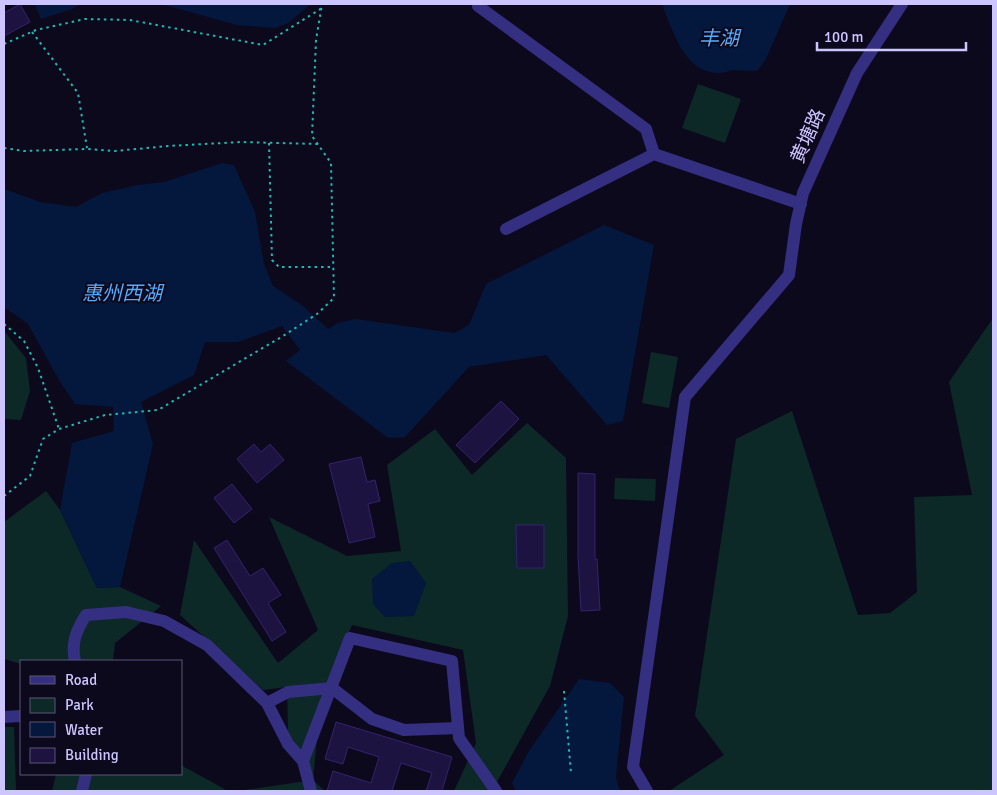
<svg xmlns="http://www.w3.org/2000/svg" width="997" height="795" font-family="Signika,'Noto Sans SC',sans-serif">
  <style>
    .green { fill: #0c2827 }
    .water { fill: #04173c }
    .building { fill: #1d1340; stroke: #33236f }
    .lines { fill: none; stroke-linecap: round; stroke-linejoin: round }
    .path { stroke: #20b8b2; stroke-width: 2; stroke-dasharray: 2.5 4; stroke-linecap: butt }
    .minor { stroke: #342f81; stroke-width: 12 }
    .labels { text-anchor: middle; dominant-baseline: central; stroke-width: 4; stroke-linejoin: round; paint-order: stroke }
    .street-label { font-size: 19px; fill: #cdc5ff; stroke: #0d091d }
    .water-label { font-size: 20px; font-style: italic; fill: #53acff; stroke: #0d091d }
  </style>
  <rect width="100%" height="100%" fill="#0d091d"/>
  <!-- green -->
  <g class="green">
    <polygon points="698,84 741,99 725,143 682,128"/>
    <polygon points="993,318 993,791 669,791 724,755 695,716 736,439 792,411 858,615 890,613 917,592 914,497 972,495 949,382"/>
    <polygon points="4,331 26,358 30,391 21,420 4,419"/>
    <polygon points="651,352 678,357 669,408 642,403"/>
    <polygon points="527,423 566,458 568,616 550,686 492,791 454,791 476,743 463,650 352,625 321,697 313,780 325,791 238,791 313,780 288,733 287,687 263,690 180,615 194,540 278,663 318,630 269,517 347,556 401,551 387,465 435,429 472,475"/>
    <polygon points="615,478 656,479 655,501 614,499"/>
    <polygon points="46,491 60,510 97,588 120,587 161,606 115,643 113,661 21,661 21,664 4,659 4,522"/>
    <polygon points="4,727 14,727 16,791 4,791"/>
    <polygon points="181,765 228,791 52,791 56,774 181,774"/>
  </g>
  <!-- water -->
  <g class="water">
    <polygon points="35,4 81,4 72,9 41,19"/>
    <polygon points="161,4 311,4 288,23 275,28 237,25"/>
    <path d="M 662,4 L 790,4 L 766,59 L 757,71 C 749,71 741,70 733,70 C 728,71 723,73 718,73 C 684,73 672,29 662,4 Z"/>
    <polygon points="222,163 234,165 255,212 264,264 273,286 303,306 328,329 338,323 356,319 454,333 469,325 486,284 604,225 654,245 623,421 607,425 546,355 469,367 405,437 388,438 286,361 300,350 282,326 238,342 205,342 194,375 141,402 153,444 120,587 97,588 60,510 72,443 114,431 113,407 75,404 59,380 28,324 4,307 4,189 41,202 76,207 102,193 138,185 164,182"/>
    <polygon points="410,561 426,583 414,616 385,617 373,604 372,579 392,563"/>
    <polygon points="579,679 610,683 624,697 616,777 620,791 516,791 512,783 529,751"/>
  </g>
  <!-- building -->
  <g class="building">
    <polygon points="20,4 30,22 4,36 4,13"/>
    <polygon points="501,401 519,419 475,463 456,445"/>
    <polygon points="254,444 261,452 270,444 284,460 257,483 237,459"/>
    <polygon points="361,457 367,482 375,480 380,501 368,504 375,537 349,543 329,464"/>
    <polygon points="578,473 595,474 595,559 597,559 600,610 581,611 578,556"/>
    <polygon points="232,484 252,509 234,523 214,498"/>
    <polygon points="516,525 544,525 544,568 517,568"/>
    <polygon points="227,540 250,576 263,568 281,595 268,603 286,632 272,641 214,548"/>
    <polygon points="336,722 452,757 442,791 426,791 432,773 401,763 392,791 327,791 333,771 371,783 379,757 348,747 343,764 325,759"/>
  </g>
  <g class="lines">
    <!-- path -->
    <g class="path">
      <polyline points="32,32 78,93 87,148"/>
      <polyline points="4,44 36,30 85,19 130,20 263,45 322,8"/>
      <polyline points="269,143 272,260 279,267 332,267"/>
      <polyline points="4,148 24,151 87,149 115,151 168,146 241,142 318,144"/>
      <polyline points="4,324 24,341 38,368 59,429"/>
      <polyline points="4,496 30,476 43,439 59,429 105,415 158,410 283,336 317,314 334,298 331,163 312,136 316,40 322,4"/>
      <polyline points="564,691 571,773"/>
    </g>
    <!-- minor -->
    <g class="minor">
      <polyline points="478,6 646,129 654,154"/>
      <polyline points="506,229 654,154 801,204"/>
      <path d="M 75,661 C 71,643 76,631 86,615 L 126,612 L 164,621 L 207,645 L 267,703 L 288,744 L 303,761"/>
      <polyline points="267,703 288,692 332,688 372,719 404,730 458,728"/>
      <polyline points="4,717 21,716"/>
      <polyline points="82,791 86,774"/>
      <polyline points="311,791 303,761 350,638 452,661 459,738 496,791"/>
      <polyline points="647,791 633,767 685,397 789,275 796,224 803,193 857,73 902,4"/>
    </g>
  </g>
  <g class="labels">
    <!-- street labels -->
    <g class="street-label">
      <text transform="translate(808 136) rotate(-66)">黄塘路</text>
    </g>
    <!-- water labels -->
    <g class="water-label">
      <text x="719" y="38">丰湖</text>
      <text x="122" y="293">惠州西湖</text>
    </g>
  </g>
  <!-- border -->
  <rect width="997" height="795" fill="none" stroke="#cdc5ff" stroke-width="10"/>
  <!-- legend -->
  <rect x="20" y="660" width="162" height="115" fill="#0d091d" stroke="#5a5477"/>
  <rect x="30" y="676" width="25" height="8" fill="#342f81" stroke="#5a5477"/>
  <text x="65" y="685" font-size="15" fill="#cdc5ff">Road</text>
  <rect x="30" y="698" width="25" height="15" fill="#0c2827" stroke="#5a5477"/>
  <text x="65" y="710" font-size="15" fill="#cdc5ff">Park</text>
  <rect x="30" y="722" width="25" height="15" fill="#04173c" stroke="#5a5477"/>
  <text x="65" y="735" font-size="15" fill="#cdc5ff">Water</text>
  <rect x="30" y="748" width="25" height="15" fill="#1d1340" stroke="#5a5477"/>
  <text x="65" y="760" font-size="15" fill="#cdc5ff">Building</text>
  <!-- scale -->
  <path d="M817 42v8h149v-8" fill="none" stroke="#cdc5ff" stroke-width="2.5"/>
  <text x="824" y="42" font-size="15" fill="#cdc5ff" stroke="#0d091d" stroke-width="4" paint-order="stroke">100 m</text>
</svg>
